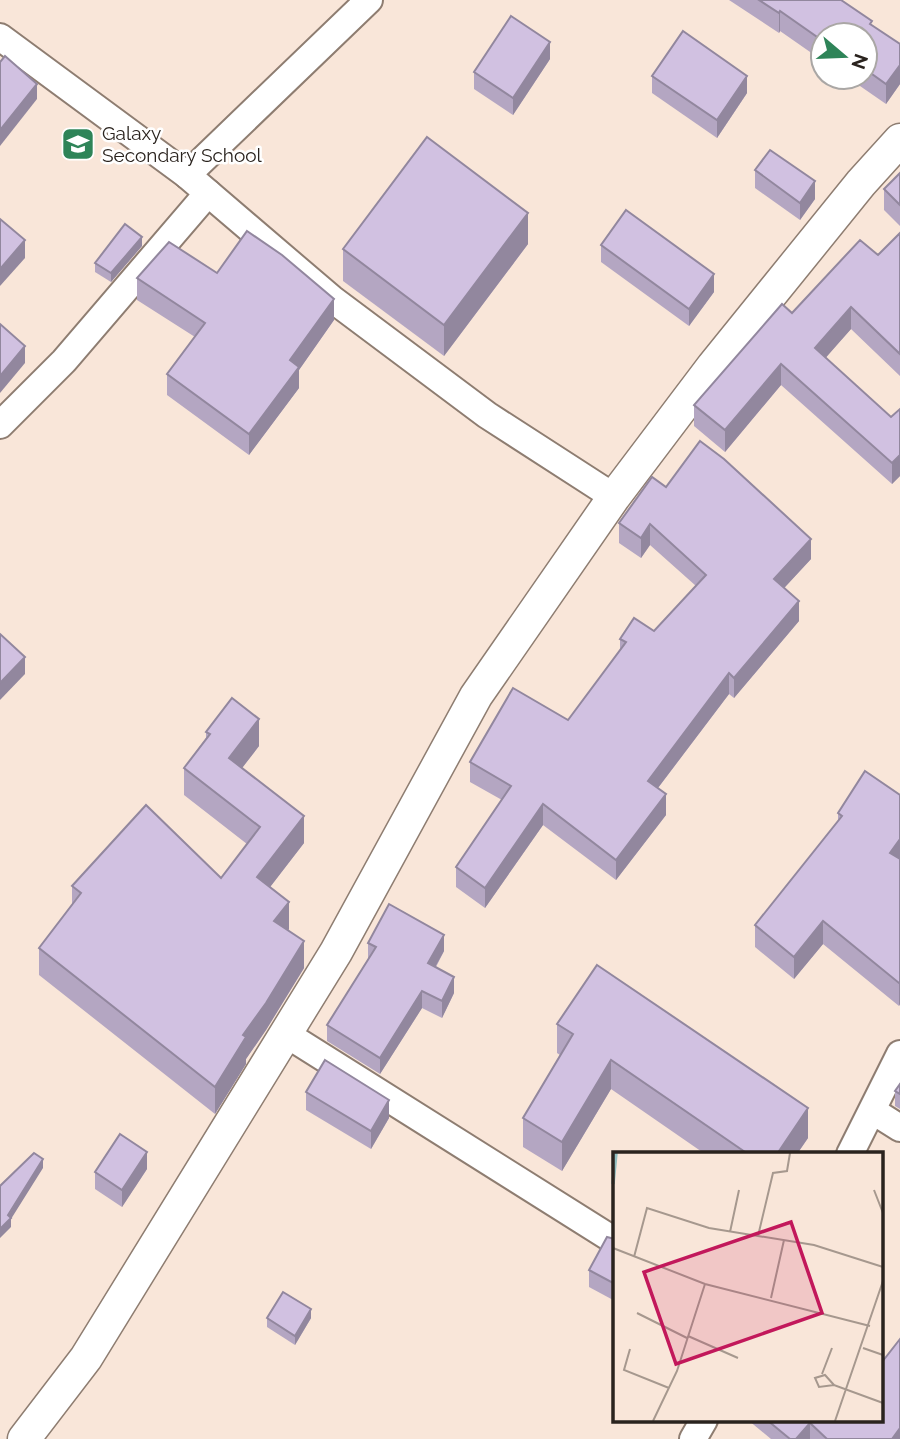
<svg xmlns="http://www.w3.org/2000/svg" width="900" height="1439" font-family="Raleway,sans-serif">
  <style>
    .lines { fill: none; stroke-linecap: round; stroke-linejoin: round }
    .minor-casing { stroke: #8e7d71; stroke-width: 30 }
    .tertiary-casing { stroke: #8e7d71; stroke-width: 35 }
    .minor { stroke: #fff; stroke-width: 26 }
    .tertiary { stroke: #fff; stroke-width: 32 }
    .wall { fill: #b4a6c2 }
    .shaded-wall { fill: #92879e }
    .building { fill: #d1c1e1; stroke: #92879e; stroke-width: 2 }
    .labels { text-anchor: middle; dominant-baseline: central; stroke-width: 5; stroke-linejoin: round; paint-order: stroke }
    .poi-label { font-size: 19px; fill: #2a231e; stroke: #fff; text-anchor: start }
    .inset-river { fill: none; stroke: #91bec0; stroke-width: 3.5 }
    .inset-road { fill: none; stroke: #a6988e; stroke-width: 2 }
    .view { fill: #c2185b; fill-opacity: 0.15; stroke: #c2185b; stroke-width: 3.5 }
    .inset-edge { fill: none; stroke: #2a231e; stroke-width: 3.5 }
  </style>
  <rect width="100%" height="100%" fill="#f9e6d9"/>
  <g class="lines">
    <defs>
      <g id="minor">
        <polyline points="0,37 187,175 332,299 487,415 614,497"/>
        <polyline points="187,175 369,0"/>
        <polyline points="0,425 64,361 208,193"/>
        <polyline points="286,1034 615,1241"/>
        <polyline points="873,1111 900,1128"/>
        <polyline points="850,1154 900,1054"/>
        <polyline points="693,1439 704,1420"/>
      </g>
      <polyline id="tertiary" points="24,1439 86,1358 336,952 476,696 614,497 713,366 861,183 900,140"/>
    </defs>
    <!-- minor casing -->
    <use href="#minor" class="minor-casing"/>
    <!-- tertiary casing -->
    <use href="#tertiary" class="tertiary-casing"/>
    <!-- minor -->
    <use href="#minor" class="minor"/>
    <!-- tertiary -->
    <use href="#tertiary" class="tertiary"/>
  </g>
  <!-- wall -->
  <g class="wall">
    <polygon points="729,0 841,0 872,25 900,44 900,84 886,104 847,77 865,77 865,35 823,35 823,61 780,31 779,33"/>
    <polygon points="550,59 513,115 474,89 474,72"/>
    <polygon points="652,76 747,93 717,138 652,93"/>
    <polygon points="755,170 815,199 800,220 755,188"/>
    <polygon points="900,173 900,226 884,210 884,189"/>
    <polygon points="900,233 900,376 851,329 825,358 891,417 900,409 900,476 892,484 781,385 725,452 694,426 694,405 792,313 878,255"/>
    <polygon points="528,244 444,356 343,281 343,249"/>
    <polygon points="601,245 714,292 689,326 601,262"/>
    <polygon points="142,246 111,282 95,272 95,263"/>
    <polygon points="217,273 334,320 299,370 299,388 249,455 167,395 167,374 195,337 137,300 137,278"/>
    <polygon points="666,487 811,559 784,588 799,621 734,698 729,694 658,788 666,815 616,880 543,825 485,908 456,887 456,867 502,800 470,782 470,762 568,720 620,650 620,639 654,631 696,586 650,545 641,558 619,543 619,523"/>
    <polygon points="206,732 259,746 242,768 304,843 270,887 289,929 288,931 304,968 266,1030 246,1059 246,1064 215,1114 39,975 39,948 72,905 72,886 221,878 247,844 184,795 184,768 206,738"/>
    <polygon points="900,795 900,1004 899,1006 823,944 794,979 755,947 755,925 838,821 838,813"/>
    <polygon points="368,943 444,951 436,967 454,993 442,1018 422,1008 380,1074 327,1041 327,1025 368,959"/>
    <polygon points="557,1024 808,1138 797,1154 705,1154 611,1089 562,1171 523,1147 523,1118 560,1055 557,1053"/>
    <polygon points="900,1084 900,1109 895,1106 895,1091"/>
    <polygon points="306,1092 389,1118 371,1149 306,1110"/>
    <polygon points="147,1169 122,1207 95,1189 95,1172"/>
    <polygon points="615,1239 615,1301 589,1287 589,1270"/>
    <polygon points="267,1318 311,1318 295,1345 267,1327"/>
    <polygon points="882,1362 900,1439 771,1439 748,1420 881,1420"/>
  </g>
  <!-- shaded-wall -->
  <g class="shaded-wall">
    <polygon points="780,11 780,31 779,33 779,13"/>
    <polygon points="550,42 550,59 513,115 513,98"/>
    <polygon points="900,65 900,84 886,104 886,84"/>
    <polygon points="747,76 747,93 717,138 717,120"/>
    <polygon points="37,84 37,99 0,146 0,130"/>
    <polygon points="815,181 815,199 800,220 800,203"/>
    <polygon points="528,213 528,244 444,356 444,325"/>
    <polygon points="142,237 142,246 111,282 111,273"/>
    <polygon points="25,240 25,258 0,286 0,269"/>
    <polygon points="714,274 714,292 689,326 689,309"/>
    <polygon points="334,299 334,320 299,370 299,388 249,455 249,434 290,360"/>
    <polygon points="851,307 851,329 815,370 815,348"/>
    <polygon points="25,346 25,363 0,393 0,376"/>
    <polygon points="781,364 781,385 725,452 725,430"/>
    <polygon points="900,455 900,476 892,484 892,463"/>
    <polygon points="650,524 650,545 641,558 641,538"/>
    <polygon points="811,539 811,559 774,599 774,579"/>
    <polygon points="799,601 799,621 734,698 734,678"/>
    <polygon points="25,657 25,674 0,700 0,683"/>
    <polygon points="729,673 729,694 648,801 648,781"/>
    <polygon points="259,719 259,746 229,785 229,758"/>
    <polygon points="666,794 666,815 616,880 616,860"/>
    <polygon points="543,804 543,825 485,908 485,888"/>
    <polygon points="304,816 304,843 257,904 257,877"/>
    <polygon points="900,839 900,861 890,853"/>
    <polygon points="289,902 289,929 274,948 274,921"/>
    <polygon points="823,921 823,944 794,979 794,957"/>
    <polygon points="444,935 444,951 428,980 428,963"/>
    <polygon points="304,941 304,968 266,1030 246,1059 246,1064 215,1114 215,1087 243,1035"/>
    <polygon points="454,977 454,993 442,1018 442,1001"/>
    <polygon points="900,982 900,1004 899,1006 899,983"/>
    <polygon points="422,991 422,1008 380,1074 380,1058"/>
    <polygon points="611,1060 611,1089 562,1171 562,1142"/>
    <polygon points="389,1100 389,1118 371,1149 371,1131"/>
    <polygon points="808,1108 808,1138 797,1154 777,1154"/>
    <polygon points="147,1152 147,1169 122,1207 122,1190"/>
    <polygon points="43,1159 43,1168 11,1219 11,1227 0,1238 0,1229"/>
    <polygon points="311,1309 311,1318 295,1345 295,1336"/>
    <polygon points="810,1423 810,1439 796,1439"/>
    <polygon points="900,1428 900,1439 892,1439"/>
  </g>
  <!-- building -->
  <g class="building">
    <polygon points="759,0 841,0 872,21 870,24 900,44 900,65 886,84 865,69 865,35 823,35 823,41 780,11 779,13"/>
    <polygon points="511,16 550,42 513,98 474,72"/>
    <polygon points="683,31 747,76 717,120 652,76"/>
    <polygon points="5,56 37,84 0,130 0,62"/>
    <polygon points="427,137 528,213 444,325 343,249"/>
    <polygon points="770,150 815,181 800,203 755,170"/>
    <polygon points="900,173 900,205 884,189"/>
    <polygon points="626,210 714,274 689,309 601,245"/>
    <polygon points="0,219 25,240 0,269"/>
    <polygon points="125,224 142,237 111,273 95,263"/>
    <polygon points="247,231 282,255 334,299 290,360 299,367 249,434 167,374 205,323 137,278 169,242 217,273"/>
    <polygon points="900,233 900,354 851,307 815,348 891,417 900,409 900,455 892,463 781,364 725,430 694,405 782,304 792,313 860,240 878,255"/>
    <polygon points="0,324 25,346 0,376"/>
    <polygon points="700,441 724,459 811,539 774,579 799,601 734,678 729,673 648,781 666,794 616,860 543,804 485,888 456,867 511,786 470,762 513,688 568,720 626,642 620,639 634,618 654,631 706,575 650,524 641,538 619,523 652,477 666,487"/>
    <polygon points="0,634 25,657 0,683"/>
    <polygon points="232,698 259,719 229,758 304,816 257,877 289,902 274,921 304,941 266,1003 243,1035 246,1037 215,1087 39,948 81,893 72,886 146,805 221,878 260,827 184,768 210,734 206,732"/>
    <polygon points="865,771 900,795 900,839 890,853 900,859 900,982 899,983 823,921 794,957 755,925 842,816 838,813"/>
    <polygon points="389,904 444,935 428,963 454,977 442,1001 422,991 380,1058 327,1025 376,947 368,943"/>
    <polygon points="597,965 808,1108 777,1154 748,1154 611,1060 562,1142 523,1118 573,1034 557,1024"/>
    <polygon points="325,1060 389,1100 371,1131 306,1092"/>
    <polygon points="900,1084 900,1094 895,1091"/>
    <polygon points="120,1134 147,1152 122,1190 95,1172"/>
    <polygon points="34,1153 43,1159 8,1215 11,1218 0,1229 0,1186"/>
    <polygon points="607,1237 615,1239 615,1284 589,1270"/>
    <polygon points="283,1292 311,1309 295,1336 267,1318"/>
    <polygon points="900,1339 900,1428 892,1439 827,1439 810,1423 796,1439 790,1439 767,1420 881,1420 881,1361 882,1362"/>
  </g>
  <!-- icons -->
  <defs>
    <symbol id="school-square" viewBox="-11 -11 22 22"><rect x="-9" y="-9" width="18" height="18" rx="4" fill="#2e8458" stroke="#fff"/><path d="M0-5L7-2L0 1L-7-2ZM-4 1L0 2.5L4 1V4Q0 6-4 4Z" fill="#fff"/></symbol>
  </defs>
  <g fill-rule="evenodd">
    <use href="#school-square" x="59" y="125" width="38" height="38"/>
  </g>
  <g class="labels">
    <!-- poi labels -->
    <g class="poi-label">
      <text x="102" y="133">Galaxy<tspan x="102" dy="22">Secondary School</tspan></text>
    </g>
  </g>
  <!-- overview -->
  <g transform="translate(613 1152)">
    <rect width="270" height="270" fill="#f9e6d9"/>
    <path class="inset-river" d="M 0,32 L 3,1"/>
    <path class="inset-road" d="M 261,38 L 270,61M 117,80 L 126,38M 145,84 L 160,21 L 174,19 L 177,1M 0,96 L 92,132 L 257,174M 21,105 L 34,56 L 96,76 L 201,93 L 270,115M 158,146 L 171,88M 24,161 L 74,186M 75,184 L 125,206M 250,196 L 270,203M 17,197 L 11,218 L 56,236M 209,222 L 219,196M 221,233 L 212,223 L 202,226 L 206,235 L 221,233 L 270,251M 40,269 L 64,219 L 92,132M 222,269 L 270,129"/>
    <path class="view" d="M 178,70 L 209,161 L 63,212 L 31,120 Z"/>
    <rect width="270" height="270" class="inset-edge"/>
  </g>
  <!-- north arrow -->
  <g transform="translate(844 56) rotate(109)"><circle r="33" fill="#ffffff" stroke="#aaa7a5" stroke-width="2"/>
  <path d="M0-5L12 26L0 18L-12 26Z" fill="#2e8458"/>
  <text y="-10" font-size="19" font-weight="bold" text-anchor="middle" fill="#2a231e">N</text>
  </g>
</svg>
